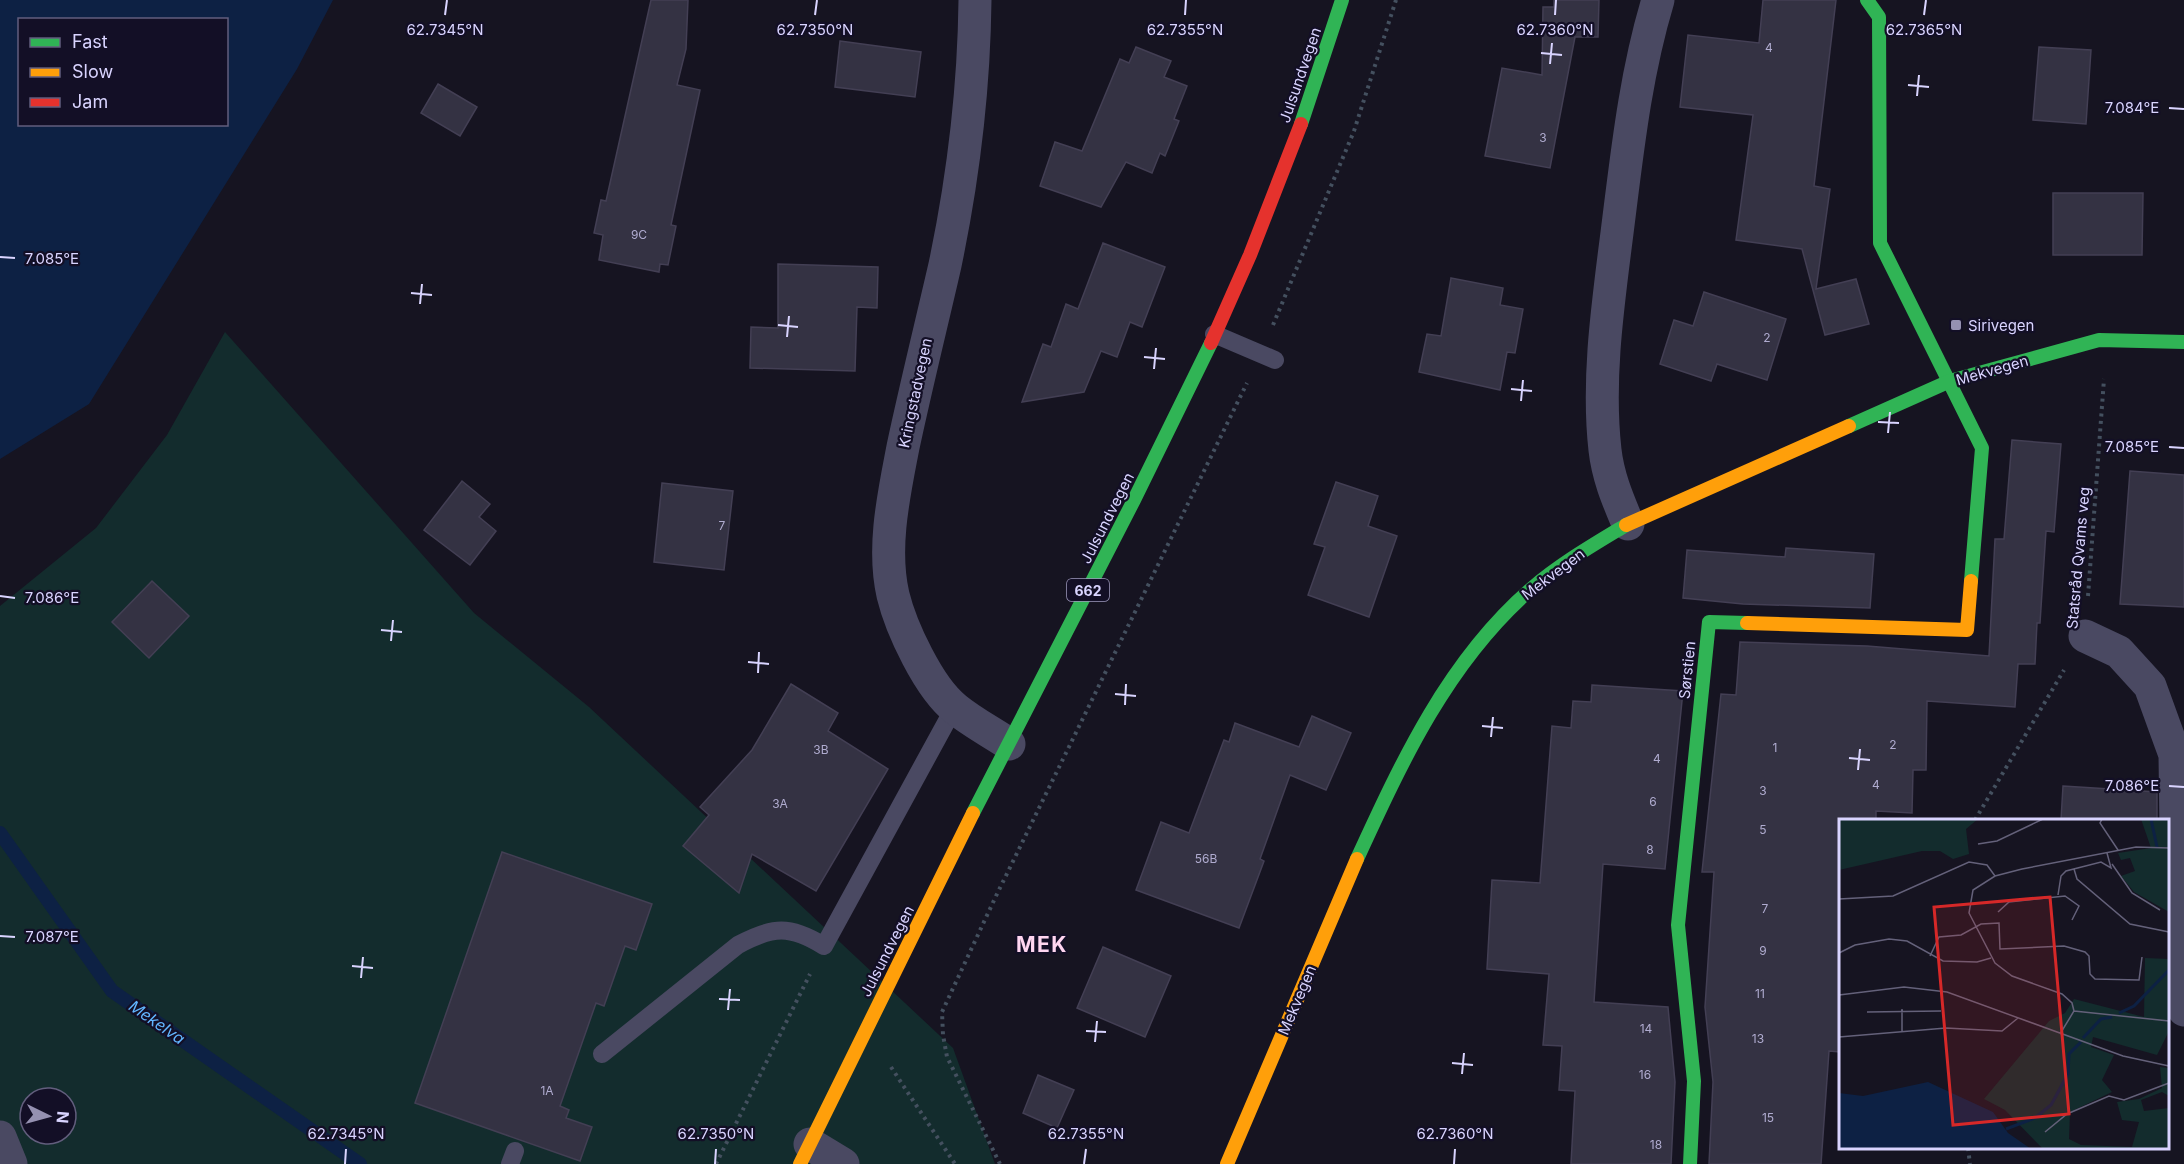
<svg xmlns="http://www.w3.org/2000/svg" width="2184" height="1164" font-family="Inter,sans-serif">
  <style>
    .green { fill: #132c2d; fill-rule: evenodd }
    .water { fill: #0d2144; fill-rule: evenodd }
    .lines { fill: none; stroke-linecap: round; stroke-linejoin: round }
    .stream { stroke: #0d2144; stroke-width: 14 }
    .building { fill: #343243; stroke: #433f54; stroke-width: 1.5 }
    .path { stroke: #44505f; stroke-width: 4; stroke-dasharray: 3 4.5; stroke-linecap: butt }
    .lane { stroke: #4a4962; stroke-width: 18 }
    .street { stroke: #4a4962; stroke-width: 33 }
    .fast { stroke: #30b455; stroke-width: 14 }
    .slow { stroke: #ff9f0a; stroke-width: 14 }
    .jam { stroke: #e5322d; stroke-width: 14 }
    .ticks { fill: none; stroke: #d9d4ff; stroke-width: 2 }
    .poi-dot { fill: #9591b1; stroke: #130f26; stroke-width: 2 }
    .labels { text-anchor: middle; dominant-baseline: central; stroke-width: 4.5; stroke-linejoin: round; paint-order: stroke }
    .number-label { font-size: 12px; fill: #b0acd0 }
    .shield { fill: #130f26; stroke: #9e99be; stroke-width: 1.5 }
    .shield-label { font-size: 14px; font-weight: bold; fill: #d9d4ff }
    .street-label { font-size: 15px; fill: #d9d4ff; stroke: #130f26 }
    .poi-label { font-size: 15px; fill: #d9d4ff; stroke: #130f26; text-anchor: start }
    .water-label { font-size: 16px; font-style: italic; fill: #62b6ff; stroke: #130f26 }
    .district-label { font-size: 21px; font-weight: bold; letter-spacing: 1.5px; fill: #ffd6f0; stroke: #130f26 }
    .inset-river { fill: none; stroke: #0d2144; stroke-width: 3 }
    .inset-road { fill: none; stroke: #64617a; stroke-width: 1.5 }
    .view { fill: #d62828; fill-opacity: 0.15; stroke: #d62828; stroke-width: 3 }
    .inset-edge { fill: none; stroke: #d9d4ff; stroke-width: 3 }
    .ticks-label { font-size: 15px; text-anchor: middle; fill: #d9d4ff; stroke: #130f26; stroke-width: 4.5; stroke-linejoin: round; paint-order: stroke }
  </style>
  <rect width="100%" height="100%" fill="#161421"/>
  <!-- green -->
  <path class="green" d="M 225,332 L 474,613 L 589,707 L 953,1048 L 995,1164 L 0,1164 L 0,606 L 96,528 L 167,435 ZM 30,1098 L 66,1098 L 66,1134 L 30,1134 Z"/>
  <!-- water -->
  <path class="water" d="M 0,0 L 333,0 L 297,69 L 89,404 L 0,459 ZM 20,20 L 226,20 L 226,124 L 20,124 Z"/>
  <g class="lines">
    <!-- stream -->
    <polyline class="stream" points="0,833 112,991 360,1164"/>
  </g>
  <!-- building -->
  <g class="building">
    <polygon points="651,0 688,0 686,49 677,85 700,90 671,225 676,226 668,265 660,264 659,272 599,260 603,235 594,233 601,200 606,201"/>
    <polygon points="1554,0 1599,0 1598,37 1575,37 1550,168 1485,156 1502,68 1542,75 1543,7 1554,7"/>
    <polygon points="1763,0 1836,0 1814,186 1830,189 1816,289 1856,279 1869,324 1825,335 1802,249 1736,240 1753,115 1680,107 1688,35 1759,43"/>
    <polygon points="840,41 921,52 915,97 835,87"/>
    <polygon points="1136,47 1171,61 1164,77 1187,86 1174,119 1179,121 1165,156 1160,153 1152,173 1126,162 1101,207 1040,186 1055,142 1082,151 1120,59 1129,63"/>
    <polygon points="2039,47 2091,50 2086,124 2033,120"/>
    <polygon points="438,84 477,107 460,136 421,113"/>
    <polygon points="2053,193 2143,193 2142,255 2053,255"/>
    <polygon points="1103,243 1165,267 1142,327 1130,322 1117,357 1101,351 1084,392 1022,402 1043,344 1051,347 1066,304 1078,309"/>
    <polygon points="778,264 878,267 877,308 857,307 855,371 750,368 751,327 778,328"/>
    <polygon points="1451,278 1503,288 1500,305 1523,309 1515,353 1507,352 1500,390 1419,372 1427,334 1441,336"/>
    <polygon points="1704,292 1786,319 1767,380 1717,364 1711,381 1660,364 1674,320 1693,326"/>
    <polygon points="2012,440 2061,444 2054,532 2046,531 2040,623 2037,623 2035,664 2018,664 2015,707 1927,701 1926,770 1913,770 1912,813 1876,811 1876,820 1840,820 1840,1052 1829,1051 1821,1164 1709,1164 1713,1082 1705,1007 1714,872 1702,872 1721,694 1736,695 1740,642 1867,646 1989,656 1995,539 2004,539"/>
    <polygon points="2130,471 2184,475 2184,607 2120,604"/>
    <polygon points="462,481 490,504 479,517 496,531 470,565 424,530"/>
    <polygon points="1336,482 1378,496 1368,526 1397,536 1369,617 1308,595 1325,547 1314,544"/>
    <polygon points="662,483 733,491 724,570 654,562"/>
    <polygon points="1786,548 1874,554 1870,608 1743,604 1683,598 1687,550 1785,557"/>
    <polygon points="152,581 189,616 149,658 112,622"/>
    <polygon points="791,684 838,713 828,731 888,769 816,891 752,854 739,893 683,846 709,815 700,807 752,750"/>
    <polygon points="1592,685 1683,691 1665,869 1603,864 1594,1002 1668,1007 1675,1082 1671,1164 1571,1164 1575,1091 1559,1090 1562,1046 1543,1045 1549,974 1487,969 1492,880 1540,883 1552,726 1571,728 1573,701 1591,702"/>
    <polygon points="1312,716 1351,733 1326,790 1290,775 1260,859 1264,861 1239,928 1136,890 1161,822 1189,833 1224,740 1229,742 1235,723 1299,747"/>
    <polygon points="2063,786 2157,792 2157,820 2061,820"/>
    <polygon points="502,852 652,904 636,950 625,946 604,1006 596,1003 560,1106 569,1110 566,1118 592,1127 580,1161 415,1103"/>
    <polygon points="1103,947 1171,976 1145,1037 1077,1008"/>
    <polygon points="1038,1075 1074,1090 1057,1128 1023,1113"/>
  </g>
  <g class="lines">
    <!-- path -->
    <g class="path">
      <polyline points="1273,325 1354,131 1396,0"/>
      <polyline points="2088,596 2104,379"/>
      <polyline points="1975,820 2064,670"/>
      <polyline points="891,1067 955,1164"/>
      <polyline points="1968,1148 1970,1164"/>
      <polyline points="716,1164 810,974"/>
      <polyline points="1000,1164 947,1057 943,1035 942,1012 996,896 1247,383"/>
    </g>
    <!-- lane -->
    <g class="lane">
      <polyline points="1214,334 1275,360"/>
      <path d="M 602,1054 L 738,945 C 773,926 790,925 824,946 L 954,708"/>
      <polyline points="510,1164 515,1151"/>
    </g>
    <!-- street -->
    <g class="street">
      <path d="M 975,0 C 974,88 963,179 945,265 C 931,326 916,386 903,447 C 894,494 882,547 893,595 C 901,628 929,688 956,709 C 972,722 991,732 1009,744"/>
      <path d="M 1628,524 C 1618,500 1608,477 1605,450 C 1597,379 1608,304 1617,233 C 1627,154 1635,76 1658,0"/>
      <polyline points="2085,636 2119,652 2150,686 2175,755 2178,982 2184,1010"/>
      <polyline points="0,1137 11,1164"/>
      <polyline points="810,1144 843,1164"/>
    </g>
    <!-- fast -->
    <g class="fast">
      <polyline points="1867,0 1879,17 1880,243 1982,448 1971,581"/>
      <polyline points="1301,124 1342,0"/>
      <polyline points="1849,426 1950,381 2099,340 2184,342"/>
      <polyline points="973,813 1134,500 1211,343"/>
      <path d="M 1357,859 C 1402,761 1448,661 1531,589 C 1560,564 1593,545 1626,525"/>
      <polyline points="1690,1164 1694,1081 1678,925 1709,622 1747,623"/>
    </g>
    <!-- slow -->
    <g class="slow">
      <polyline points="1626,525 1849,426"/>
      <polyline points="1747,623 1967,630 1971,581"/>
      <polyline points="800,1164 973,813"/>
      <polyline points="1227,1164 1357,859"/>
    </g>
    <!-- jam -->
    <polyline class="jam" points="1211,343 1250,255 1301,124"/>
  </g>
  <!-- ticks -->
  <path class="ticks" d="M 445,15 L 447,0M 815,15 L 817,0M 1185,15 L 1186,0M 1555,15 L 1556,0M 1924,15 L 1926,0M 1541,53 L 1562,55M 1550,64 L 1552,43M 1908,85 L 1929,87M 1917,96 L 1919,75M 2169,108 L 2184,109M 0,257 L 15,258M 411,293 L 432,295M 420,304 L 422,284M 778,325 L 798,327M 787,337 L 789,316M 1144,357 L 1165,359M 1154,369 L 1156,348M 1511,389 L 1532,391M 1521,401 L 1523,380M 1878,422 L 1899,423M 1888,433 L 1890,412M 2169,447 L 2184,448M 0,596 L 15,598M 381,630 L 402,632M 391,641 L 393,620M 748,662 L 769,664M 758,673 L 759,652M 1115,694 L 1136,696M 1125,705 L 1126,684M 1482,726 L 1503,728M 1491,737 L 1493,717M 1849,758 L 1870,760M 1858,770 L 1860,749M 2169,786 L 2184,787M 0,936 L 15,937M 352,966 L 373,968M 361,978 L 363,957M 719,999 L 740,1000M 728,1010 L 730,989M 1086,1031 L 1106,1032M 1095,1042 L 1097,1021M 1452,1063 L 1473,1065M 1462,1074 L 1464,1053M 345,1164 L 346,1149M 715,1164 L 716,1149M 1084,1164 L 1086,1149M 1454,1164 L 1455,1149"/>
  <!-- markers -->
  <rect class="poi-dot" x="1950" y="319" width="12" height="12" rx="3"/>
  <g class="labels">
    <!-- number labels -->
    <g class="number-label">
      <text x="1769" y="47">4</text>
      <text x="1543" y="137">3</text>
      <text x="639" y="234">9C</text>
      <text x="1767" y="337">2</text>
      <text x="722" y="525">7</text>
      <text x="1893" y="744">2</text>
      <text x="1775" y="747">1</text>
      <text x="821" y="749">3B</text>
      <text x="1657" y="758">4</text>
      <text x="1876" y="784">4</text>
      <text x="1763" y="790">3</text>
      <text x="1653" y="801">6</text>
      <text x="780" y="803">3A</text>
      <text x="1763" y="829">5</text>
      <text x="1650" y="849">8</text>
      <text x="1206" y="858">56B</text>
      <text x="1765" y="908">7</text>
      <text x="1763" y="950">9</text>
      <text x="1760" y="993">11</text>
      <text x="1646" y="1028">14</text>
      <text x="1758" y="1038">13</text>
      <text x="1645" y="1074">16</text>
      <text x="547" y="1090">1A</text>
      <text x="1768" y="1117">15</text>
      <text x="1656" y="1144">18</text>
    </g>
    <!-- shield labels -->
    <rect class="shield" x="1067" y="579" width="42" height="22" rx="4.5"/>
    <g class="shield-label">
      <text x="1088" y="590">662</text>
    </g>
    <!-- street labels -->
    <g class="street-label">
      <text transform="translate(1300 75) rotate(-71)">Julsundvegen</text>
      <text transform="translate(1992 370) rotate(-16)">Mekvegen</text>
      <text transform="translate(915 393) rotate(-78)">Kringstadvegen</text>
      <text transform="translate(1107 518) rotate(-63)">Julsundvegen</text>
      <text transform="translate(2078 558) rotate(-85)">Statsråd Qvams veg</text>
      <text transform="translate(1553 574) rotate(-37)">Mekvegen</text>
      <text transform="translate(1687 670) rotate(-84)">Sørstien</text>
      <text transform="translate(887 951) rotate(-63)">Julsundvegen</text>
      <text transform="translate(1297 1000) rotate(-67)">Mekvegen</text>
    </g>
    <!-- poi labels -->
    <g class="poi-label">
      <text x="1968" y="325">Sirivegen</text>
    </g>
    <!-- water labels -->
    <g class="water-label">
      <text transform="translate(157 1022) rotate(35)">Mekelva</text>
    </g>
    <!-- district labels -->
    <g class="district-label">
      <text x="1042" y="944">MEK</text>
    </g>
  </g>
  <!-- overview -->
  <g transform="translate(1839 819)">
    <rect width="330" height="330" fill="#161421"/>
    <path d="M 0,0 L 139,0 L 127,10 L 130,35 L 114,40 L 101,32 L 83,32 L 0,51 ZM 302,0 L 330,0 L 330,93 L 295,73 L 282,57 L 296,52 L 291,39 L 282,41 L 279,34 L 312,29 ZM 306,139 L 330,140 L 330,212 L 318,236 L 254,218 L 252,228 L 275,236 L 263,261 L 273,273 L 231,293 L 230,320 L 242,326 L 293,328 L 300,303 L 283,301 L 278,283 L 300,280 L 323,269 L 321,248 L 330,249 L 330,277 L 323,273 L 302,281 L 305,292 L 330,289 L 330,330 L 204,330 L 166,291 L 145,280 L 210,202 L 226,194 L 235,180 L 305,198 Z" fill="#132c2d"/>
    <path d="M 89,263 L 154,293 L 169,314 L 192,330 L 0,330 L 0,274 L 24,277 Z" fill="#0d2144"/>
    <path class="inset-river" d="M 312,0 L 318,28M 280,194 L 295,187 L 330,151M 244,219 L 262,200 L 273,198M 167,310 L 196,299 L 212,286 L 229,255 L 230,235 L 242,223"/>
    <path class="inset-road" d="M 263,0 L 261,4 L 279,31M 139,25 L 158,22 L 204,0M 273,45 L 293,74 L 321,91M 235,50 L 238,60 L 291,105 L 330,113M 219,76 L 222,57 L 227,52 L 262,43 L 272,49 L 268,34M 0,80 L 54,77 L 130,43 L 148,46 L 156,57M 159,93 L 170,83 L 226,77 L 240,87 L 233,101M 0,134 L 16,126 L 50,120 L 68,122 L 104,142 L 138,143 L 152,139M 91,137 L 100,118 L 122,116 L 142,105 L 160,104 L 161,130 L 225,127 L 246,133 L 250,137 L 251,155 L 256,160 L 300,161 L 303,138M 0,176 L 65,168 L 108,173 L 284,237 L 330,247M 235,192 L 330,202M 28,193 L 102,192M 63,212 L 63,190M 221,215 L 235,192 L 233,184 L 223,175 L 173,157 L 156,144 L 130,94 L 134,71 L 156,57 L 183,50 L 297,28 L 330,29M 0,218 L 107,209 L 163,212 L 179,199M 206,313 L 228,295 L 270,277 L 285,281 L 330,264"/>
    <path class="view" d="M 211,78 L 230,295 L 114,306 L 95,88 Z"/>
    <rect width="330" height="330" class="inset-edge"/>
  </g>
  <g class="ticks-label">
    <text x="445" y="35">62.7345°N</text>
    <text x="815" y="35">62.7350°N</text>
    <text x="1185" y="35">62.7355°N</text>
    <text x="1555" y="35">62.7360°N</text>
    <text x="1924" y="35">62.7365°N</text>
    <text x="2132" y="113">7.084°E</text>
    <text x="52" y="264">7.085°E</text>
    <text x="2132" y="452">7.085°E</text>
    <text x="52" y="603">7.086°E</text>
    <text x="2132" y="791">7.086°E</text>
    <text x="52" y="942">7.087°E</text>
    <text x="346" y="1139">62.7345°N</text>
    <text x="716" y="1139">62.7350°N</text>
    <text x="1086" y="1139">62.7355°N</text>
    <text x="1455" y="1139">62.7360°N</text>
  </g>
  <!-- legend -->
  <rect x="18" y="18" width="210" height="108" fill="#130f26" stroke="#625e7d" stroke-width="1.5"/>
  <rect x="30" y="38" width="30" height="9" fill="#30b455" stroke="#625e7d" stroke-width="1.5"/>
  <text x="72" y="48" font-size="18" fill="#d9d4ff">Fast</text>
  <rect x="30" y="68" width="30" height="9" fill="#ff9f0a" stroke="#625e7d" stroke-width="1.5"/>
  <text x="72" y="78" font-size="18" fill="#d9d4ff">Slow</text>
  <rect x="30" y="98" width="30" height="9" fill="#e5322d" stroke="#625e7d" stroke-width="1.5"/>
  <text x="72" y="108" font-size="18" fill="#d9d4ff">Jam</text>
  <!-- north arrow -->
  <g transform="translate(48 1116) rotate(95)"><circle r="28" fill="#130f26" stroke="#625e7d" stroke-width="1.5"/>
  <path d="M0-4.5L10 22L0 15L-10 22Z" fill="#9591b1"/>
  <text y="-9" font-size="16" font-weight="bold" text-anchor="middle" fill="#d9d4ff">N</text>
  </g>
</svg>
